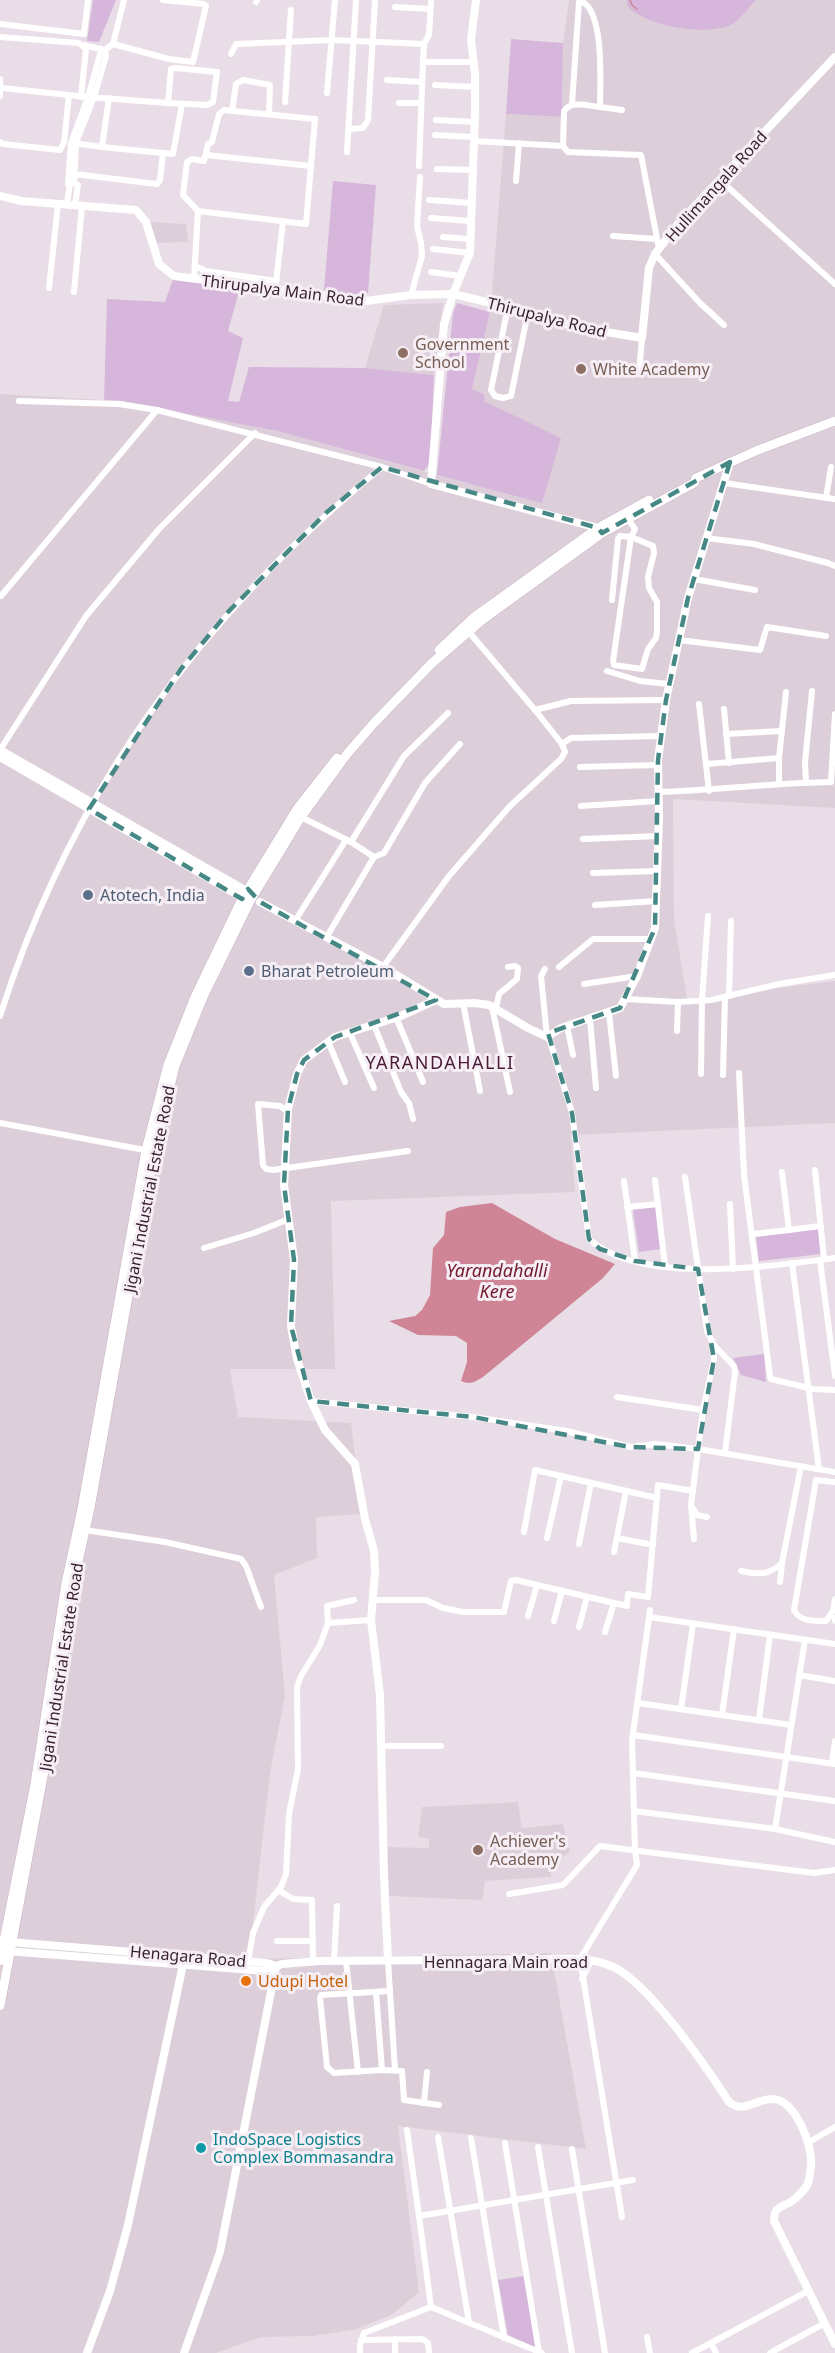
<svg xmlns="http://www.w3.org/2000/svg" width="835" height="2353" font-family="'Noto Sans',sans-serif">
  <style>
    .built { fill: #ddcfda }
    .green { fill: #d7b6db }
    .water { fill: #cf8595 }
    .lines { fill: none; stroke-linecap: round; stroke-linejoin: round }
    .stream { stroke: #cf8595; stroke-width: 1.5 }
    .secondary-casing { stroke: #c9b1c3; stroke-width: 10 }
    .minor { stroke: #fff; stroke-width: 6 }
    .tertiary { stroke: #fff; stroke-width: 8 }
    .secondary { stroke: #fff; stroke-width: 9 }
    .marked { fill: none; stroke: #468886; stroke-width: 4.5; stroke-dasharray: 12 8; stroke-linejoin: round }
    .education-dot { fill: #8d6e63; stroke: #f6eef5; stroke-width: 2 }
    .service-dot { fill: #5c6f8a; stroke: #f6eef5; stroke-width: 2 }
    .food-dot { fill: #e8710a; stroke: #f6eef5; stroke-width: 2 }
    .culture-dot { fill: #0f9aa8; stroke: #f6eef5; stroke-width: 2 }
    .labels { text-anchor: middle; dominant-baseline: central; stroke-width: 6; stroke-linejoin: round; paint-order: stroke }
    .street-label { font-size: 16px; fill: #381f2f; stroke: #f6eef5 }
    .education-label { font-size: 16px; fill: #785e54; stroke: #f6eef5; text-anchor: start }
    .service-label { font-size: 16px; fill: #4e5e75; stroke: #f6eef5; text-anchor: start }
    .food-label { font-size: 16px; fill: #c56008; stroke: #f6eef5; text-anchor: start }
    .culture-label { font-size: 16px; fill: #0d838f; stroke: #f6eef5; text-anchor: start }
    .neighbourhood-label { font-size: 18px; letter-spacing: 1.5px; fill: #4a1c38; stroke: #f6eef5 }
    .water-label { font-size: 18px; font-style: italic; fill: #731b2d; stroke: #f6eef5 }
  </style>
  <rect width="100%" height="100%" fill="#e9dee7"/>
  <!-- built -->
  <g class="built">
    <polygon points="569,0 627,0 627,6 731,26 756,0 835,0 835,808 673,799 674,919 687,999 835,981 835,1123 571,1135 575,1192 331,1201 335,1369 230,1369 238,1417 351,1423 362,1514 316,1517 317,1558 274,1575 285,1696 270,1773 249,1959 551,1953 586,2149 398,2126 419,2292 393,2314 357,2329 313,2336 261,2337 216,2353 0,2353 0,394 122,401 187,413 277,431 469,484 472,389 491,306 506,114 562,117 563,43"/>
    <polygon points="150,222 186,224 188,242 157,243"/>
    <polygon points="443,303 434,375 365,368 384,305"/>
    <polygon points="518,1802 522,1828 563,1824 570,1852 551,1864 551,1877 485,1881 482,1900 389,1896 387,1847 429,1848 429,1839 418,1837 422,1807"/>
  </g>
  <!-- green -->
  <g class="green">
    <polygon points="93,0 116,0 99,42 87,41"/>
    <path d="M 627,0 L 756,0 C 749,7 738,23 729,26 C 701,35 648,27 627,6 Z"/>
    <polygon points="511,39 563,43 562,117 506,114"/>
    <polygon points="333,181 376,185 368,293 353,295 324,290"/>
    <polygon points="173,279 240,288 228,331 243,338 228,401 239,402 249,367 365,368 434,375 430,463 424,471 277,431 122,401 104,400 107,299 165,302"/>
    <polygon points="457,303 490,312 472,389 485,395 484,401 561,438 542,503 437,475 453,313"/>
    <polygon points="656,1207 661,1249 639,1252 633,1210"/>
    <polygon points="818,1229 821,1254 759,1261 756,1237"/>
    <polygon points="764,1354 766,1382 741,1375 733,1358"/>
    <polygon points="524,2276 536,2348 508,2335 498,2280"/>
  </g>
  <!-- water -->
  <path class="water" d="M 492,1203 L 555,1239 L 615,1264 L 603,1278 L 483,1377 C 475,1382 470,1385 461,1381 L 467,1362 L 467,1343 L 456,1336 L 418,1335 L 389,1321 L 415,1316 L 422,1310 L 430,1295 L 433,1248 L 444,1235 L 446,1212 L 460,1207 Z"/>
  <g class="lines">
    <!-- stream -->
    <polyline class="stream" points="630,0 632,5 637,9"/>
    <defs>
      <g id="secondary">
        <polyline points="439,650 473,618 598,528 649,500"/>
        <polyline points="0,1961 35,1784 66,1583 81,1514 146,1150 168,1065 195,997 242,899 297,809 337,758"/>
        <polyline points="0,2006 53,1723 73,1584 90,1508 154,1151 175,1066 203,997 250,901 301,817 347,754 374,723 432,663 482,620 602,533 694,483 696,478 758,450 835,421"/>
      </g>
    </defs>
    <!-- secondary casing -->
    <use href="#secondary" class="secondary-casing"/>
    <!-- minor -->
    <g class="minor">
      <polyline points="431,0 429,35 424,44 423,62 473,62"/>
      <polyline points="256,2 257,0"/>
      <polyline points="395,7 430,9"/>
      <polyline points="0,24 84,34 88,0"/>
      <polyline points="0,37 79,43 86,49 81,97"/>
      <polyline points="113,44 169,59 193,62 206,6 204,4 163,0"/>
      <polyline points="83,45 105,50"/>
      <polyline points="231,54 236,44 332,40 424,44"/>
      <polygon points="176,68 217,72 213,102 207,105 168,103 171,69"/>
      <polyline points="0,79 0,96"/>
      <polyline points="387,80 422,82"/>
      <polyline points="435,85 475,87"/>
      <polyline points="2,88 88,97 168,103"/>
      <polyline points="327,93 335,0"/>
      <polyline points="109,98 102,147 173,154 182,104"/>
      <polyline points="285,102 291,10"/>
      <polyline points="399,103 421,103"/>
      <polyline points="600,107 622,110"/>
      <polygon points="224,110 315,119 306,224 198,211 183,195 187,162 192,159 204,161 208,144 212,142 219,114"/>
      <polyline points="232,111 236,84 243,80 270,85 269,114"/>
      <polyline points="436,120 475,122"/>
      <polyline points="350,129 363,128 368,120 375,0"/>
      <polyline points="435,135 475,137"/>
      <polyline points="474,141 563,146 568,152 641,155 659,249"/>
      <polyline points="0,142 3,144 60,150 64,143 69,95"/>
      <polyline points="73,143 102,147"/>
      <path d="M 563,146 L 564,111 C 572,100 588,106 600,107 C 600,85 605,11 581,1 L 579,2 L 572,104"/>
      <polyline points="347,152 356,0"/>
      <polyline points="206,155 311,166"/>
      <polyline points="419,166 423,62"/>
      <polyline points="437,169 473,170"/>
      <polyline points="74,174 157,184 160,180 163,153"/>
      <polyline points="720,180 835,284"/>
      <polyline points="516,181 519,143"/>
      <polyline points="68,184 71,143 88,97 100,54 113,44 124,0"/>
      <polyline points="429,200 471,203"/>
      <polyline points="67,204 70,183"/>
      <polyline points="75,205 78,185 74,183 76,143 94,97 106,56 105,50"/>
      <polyline points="431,218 470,221"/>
      <polyline points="613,236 657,239"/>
      <polyline points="443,237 470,239"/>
      <polyline points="433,249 470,253"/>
      <polyline points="655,254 700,303 724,325"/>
      <polyline points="195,266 206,271 276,281"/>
      <polyline points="431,272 460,276"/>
      <polyline points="194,279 198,211"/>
      <polyline points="276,283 283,221"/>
      <polyline points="49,288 58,204"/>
      <polyline points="74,292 82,206"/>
      <polyline points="411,295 422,256 421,243 417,226 420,177"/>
      <polyline points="508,307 491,390 495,396 503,398 511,396 528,312"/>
      <polyline points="639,373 642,338"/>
      <polyline points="19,401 119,404 157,410 382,467 431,484"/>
      <polyline points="724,483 835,499"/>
      <polyline points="826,498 831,467"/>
      <polyline points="706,538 754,544 828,563 835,566"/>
      <polyline points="694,579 755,590"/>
      <polyline points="1,596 157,410"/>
      <polyline points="612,600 618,539 620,536 631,537 613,661 614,665 642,669 648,649 656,638 657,632 657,602 649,588 648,577 654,553 653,546 631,537 635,529 628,519"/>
      <polyline points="679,640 760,650 767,627 826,636"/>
      <polyline points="607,671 640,681 669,684"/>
      <polyline points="699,704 709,791"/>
      <polyline points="724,709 729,763"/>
      <polyline points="535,710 571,701 666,700"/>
      <polyline points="726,734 782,731"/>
      <polyline points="562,744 571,738 661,736"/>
      <polyline points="0,750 86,616 159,529 255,433"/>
      <polyline points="707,764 779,758"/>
      <polyline points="580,767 658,765"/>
      <polyline points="806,782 805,762 812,691"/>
      <polyline points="779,783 779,758 786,692"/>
      <path d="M 658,792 C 716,790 773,783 831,782 L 835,714"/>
      <polyline points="581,806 658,801"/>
      <polyline points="301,817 351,842 374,857"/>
      <polyline points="583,839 659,836"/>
      <polyline points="351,842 404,756 448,713"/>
      <polyline points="593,873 657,871"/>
      <polyline points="595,905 657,901"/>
      <polyline points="295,921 346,840"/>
      <polyline points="326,938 374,857 384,853 425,783 460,744"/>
      <polyline points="383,967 449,876 510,806 561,759 565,752 562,744 535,710 469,632"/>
      <polyline points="559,967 593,939 652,939"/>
      <path d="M 545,969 L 541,976 L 547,1037 L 550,1041 L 572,1113 L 589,1239 C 640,1286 770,1266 835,1258"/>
      <polyline points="584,984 637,976"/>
      <polyline points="729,996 731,921"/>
      <polyline points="626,999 678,1002 711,1000 779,984 835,975"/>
      <polyline points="463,1003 480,1091"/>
      <polyline points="492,1007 510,1092"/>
      <polyline points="496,1008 499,994 517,979 518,968 515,966 508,967"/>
      <polyline points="609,1013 616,1076"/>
      <path d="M 0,1016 C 71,792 201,615 382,467"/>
      <polyline points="396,1017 423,1082"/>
      <polyline points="590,1019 596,1088"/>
      <polyline points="374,1025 401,1092 409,1103 413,1119"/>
      <polyline points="567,1026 573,1055"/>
      <polyline points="677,1031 678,1002"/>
      <polyline points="350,1033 374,1088"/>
      <polyline points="328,1041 345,1082"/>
      <polyline points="739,1073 744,1175 770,1376 771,1379 813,1389 835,1390"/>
      <polyline points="701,1074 702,1000 708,916"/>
      <polyline points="723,1075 725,997"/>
      <polyline points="288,1112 280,1106 258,1104 263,1165 266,1169 273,1170 408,1151"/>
      <polyline points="0,1123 150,1151"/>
      <polyline points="815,1170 824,1259"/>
      <polyline points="782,1172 789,1230 820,1226"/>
      <polyline points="685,1177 707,1331 713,1343 714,1359 703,1410 691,1505 694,1539"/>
      <polyline points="655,1180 665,1266"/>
      <polyline points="624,1181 635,1261"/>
      <polyline points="730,1204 733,1269"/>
      <polyline points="627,1207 658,1204"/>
      <polyline points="752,1234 789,1230"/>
      <polyline points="204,1248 254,1233 289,1219"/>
      <polyline points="820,1260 835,1376"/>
      <polyline points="792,1263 819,1469"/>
      <polyline points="713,1344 734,1366 735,1372 725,1453"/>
      <polyline points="617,1397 703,1410"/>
      <polyline points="311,1401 473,1417 567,1431 630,1447 656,1444 698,1449 835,1472"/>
      <path d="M 835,1482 L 816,1480 L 794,1610 C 800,1622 814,1621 826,1621 L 833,1611 L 835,1599"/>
      <polyline points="693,1508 697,1515 707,1517"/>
      <polyline points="85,1530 165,1542 241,1559 246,1566 261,1607"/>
      <polyline points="524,1532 535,1470 657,1498"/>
      <polyline points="547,1538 561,1476"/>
      <polyline points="617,1538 653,1545"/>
      <polyline points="579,1544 591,1483"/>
      <polyline points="614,1552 626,1491"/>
      <path d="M 741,1571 C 757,1575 770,1575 782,1563 L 801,1466"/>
      <polyline points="780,1582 782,1564"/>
      <polyline points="374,1600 426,1600 443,1608 463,1612 504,1612 511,1581 516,1580 627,1606 628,1594 648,1597 658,1485 693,1491"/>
      <polyline points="528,1616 537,1585"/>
      <polyline points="649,1617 835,1644"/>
      <polyline points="835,1618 835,1621"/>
      <polyline points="554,1621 562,1591"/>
      <polyline points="328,1623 327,1606 354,1600"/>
      <polyline points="579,1627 587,1597"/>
      <polyline points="605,1632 614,1603"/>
      <polyline points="799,1675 835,1681"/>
      <polyline points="638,1703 791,1725"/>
      <polyline points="681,1709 693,1624"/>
      <polyline points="722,1715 734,1629"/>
      <polyline points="759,1720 770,1635"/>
      <polyline points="633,1735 835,1764"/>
      <polyline points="381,1746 441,1746"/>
      <polyline points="832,1763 835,1741"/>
      <polyline points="633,1773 835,1801"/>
      <polyline points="634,1811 775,1829 835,1842"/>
      <polyline points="775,1829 805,1640"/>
      <polyline points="278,1890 293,1899 312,1900 313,1962"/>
      <polyline points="509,1894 563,1885 600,1846 814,1873 835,1870"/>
      <polyline points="277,1941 313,1941"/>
      <polyline points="334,1961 337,1906"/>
      <polyline points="346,1961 358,2072"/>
      <polyline points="388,1961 395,2070"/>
      <polyline points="248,1962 253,1933 264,1907 281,1887 286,1874 289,1814 298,1769 297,1687 301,1676 320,1645 328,1623 371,1620"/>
      <polyline points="582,1979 591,1961"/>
      <polyline points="390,1991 321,1995 320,1998 327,2067 334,2073 382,2070 402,2071 404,2100 439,2105"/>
      <polyline points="376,1992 382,2070"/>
      <polyline points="424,2103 427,2072"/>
      <polyline points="407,2130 419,2216 633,2180"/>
      <polyline points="438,2137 469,2322"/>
      <polyline points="471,2138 504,2338"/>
      <polyline points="809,2142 835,2127"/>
      <polyline points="505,2143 539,2352"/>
      <polyline points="538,2147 572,2353"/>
      <polyline points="572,2149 605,2353"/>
      <polyline points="419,2216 431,2307 542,2353"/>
      <polyline points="622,2217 580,1959 637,1865 635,1850 632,1741 650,1610"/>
      <polyline points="647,2337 650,2353"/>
      <polyline points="395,2339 395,2353"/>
      <polyline points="361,2340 423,2339 428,2343 429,2353"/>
      <polyline points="360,2353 360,2345 364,2333 431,2307"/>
      <polyline points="692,2353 711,2343"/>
      <polyline points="716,2353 711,2343 808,2291"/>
      <polyline points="770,2353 825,2323"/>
    </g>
    <!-- tertiary -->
    <g class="tertiary">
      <polyline points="476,0 471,40 475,74 475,112 470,253 453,294 444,324 431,484 598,528 600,531"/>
      <polyline points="0,196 21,201 136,210 146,222 159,264 174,276 366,301 411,295 453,294 508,307 576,327 642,338 649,268 655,254 678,224 835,57"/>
      <polyline points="0,750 250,893"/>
      <polyline points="0,757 248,901"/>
      <polyline points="260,902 383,967 444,1004 475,1003 489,1005 528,1028 547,1037 561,1028 620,1008 637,976 655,928 659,818 658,760 666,700 688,598 730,462"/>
      <polyline points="9,1942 267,1963 276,1966"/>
      <path d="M 6,1951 L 265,1971 L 282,1964 L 319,1961 L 580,1959 C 590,1960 602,1962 611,1966 C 647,1980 707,2068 729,2102 C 743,2114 755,2099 772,2099 C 795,2099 813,2145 811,2165 C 810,2172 810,2182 806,2187 C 802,2192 795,2200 789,2203 C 779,2208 774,2208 774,2221 L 835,2344"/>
      <polyline points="388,1961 384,1876 380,1695 371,1620 375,1572 374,1551 365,1519 355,1464 325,1430 311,1401 297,1359 291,1326 294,1260 284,1185 288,1109 297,1074 304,1060 335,1037 401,1016 436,1000"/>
      <polyline points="87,2353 110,2291 128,2225 185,1955"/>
      <polyline points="184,2353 220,2252 276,1966"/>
    </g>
    <!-- secondary -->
    <use href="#secondary" class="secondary"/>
  </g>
  <!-- marked area -->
  <path class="marked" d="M 730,462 L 688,598 L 666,700 L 658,760 L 655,928 L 620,1008 L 548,1033 L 572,1113 L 589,1239 L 600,1249 L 635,1261 L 698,1269 L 714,1359 L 698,1449 L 630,1447 L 473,1417 L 311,1401 L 291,1326 L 294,1260 L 284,1185 L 288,1109 L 297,1074 L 304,1060 L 335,1037 L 436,1000 L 260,902 L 248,889 L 242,899 L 89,809 L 181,669 L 229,611 L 327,512 L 382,467 L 598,528 L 602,533 Z"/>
  <!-- markers -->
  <g class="education-dot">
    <circle cx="403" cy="353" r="6"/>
    <circle cx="581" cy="369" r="6"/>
    <circle cx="478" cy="1850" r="6"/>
  </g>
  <g class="service-dot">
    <circle cx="88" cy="895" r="6"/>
    <circle cx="249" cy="971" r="6"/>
  </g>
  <circle class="food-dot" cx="246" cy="1981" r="6"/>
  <circle class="culture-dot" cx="201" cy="2148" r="6"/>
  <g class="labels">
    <!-- street labels -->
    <g class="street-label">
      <text transform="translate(716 186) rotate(-48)">Hullimangala Road</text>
      <text transform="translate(283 290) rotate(7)">Thirupalya Main Road</text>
      <text transform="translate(547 317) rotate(14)">Thirupalya Road</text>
      <text transform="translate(149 1189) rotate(-79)">Jigani Industrial Estate Road</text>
      <text transform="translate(61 1667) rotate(-81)">Jigani Industrial Estate Road</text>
      <text transform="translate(188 1956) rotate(5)">Henagara Road</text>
      <text x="506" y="1962">Hennagara Main road</text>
    </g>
    <!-- education labels -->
    <g class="education-label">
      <text x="415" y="344">Government<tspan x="415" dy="18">School</tspan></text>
      <text x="593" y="369">White Academy</text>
      <text x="490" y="1841">Achiever's<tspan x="490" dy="18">Academy</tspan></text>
    </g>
    <!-- service labels -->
    <g class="service-label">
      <text x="100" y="895">Atotech, India</text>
      <text x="261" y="971">Bharat Petroleum</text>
    </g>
    <!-- food labels -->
    <g class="food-label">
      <text x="258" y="1981">Udupi Hotel</text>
    </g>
    <!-- culture labels -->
    <g class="culture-label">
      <text x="213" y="2139">IndoSpace Logistics<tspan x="213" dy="18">Complex Bommasandra</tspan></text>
    </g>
    <!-- neighbourhood labels -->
    <g class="neighbourhood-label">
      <text x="440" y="1062">YARANDAHALLI</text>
    </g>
    <!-- water labels -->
    <g class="water-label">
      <text x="497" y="1270">Yarandahalli<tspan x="497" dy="21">Kere</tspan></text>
    </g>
  </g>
</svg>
